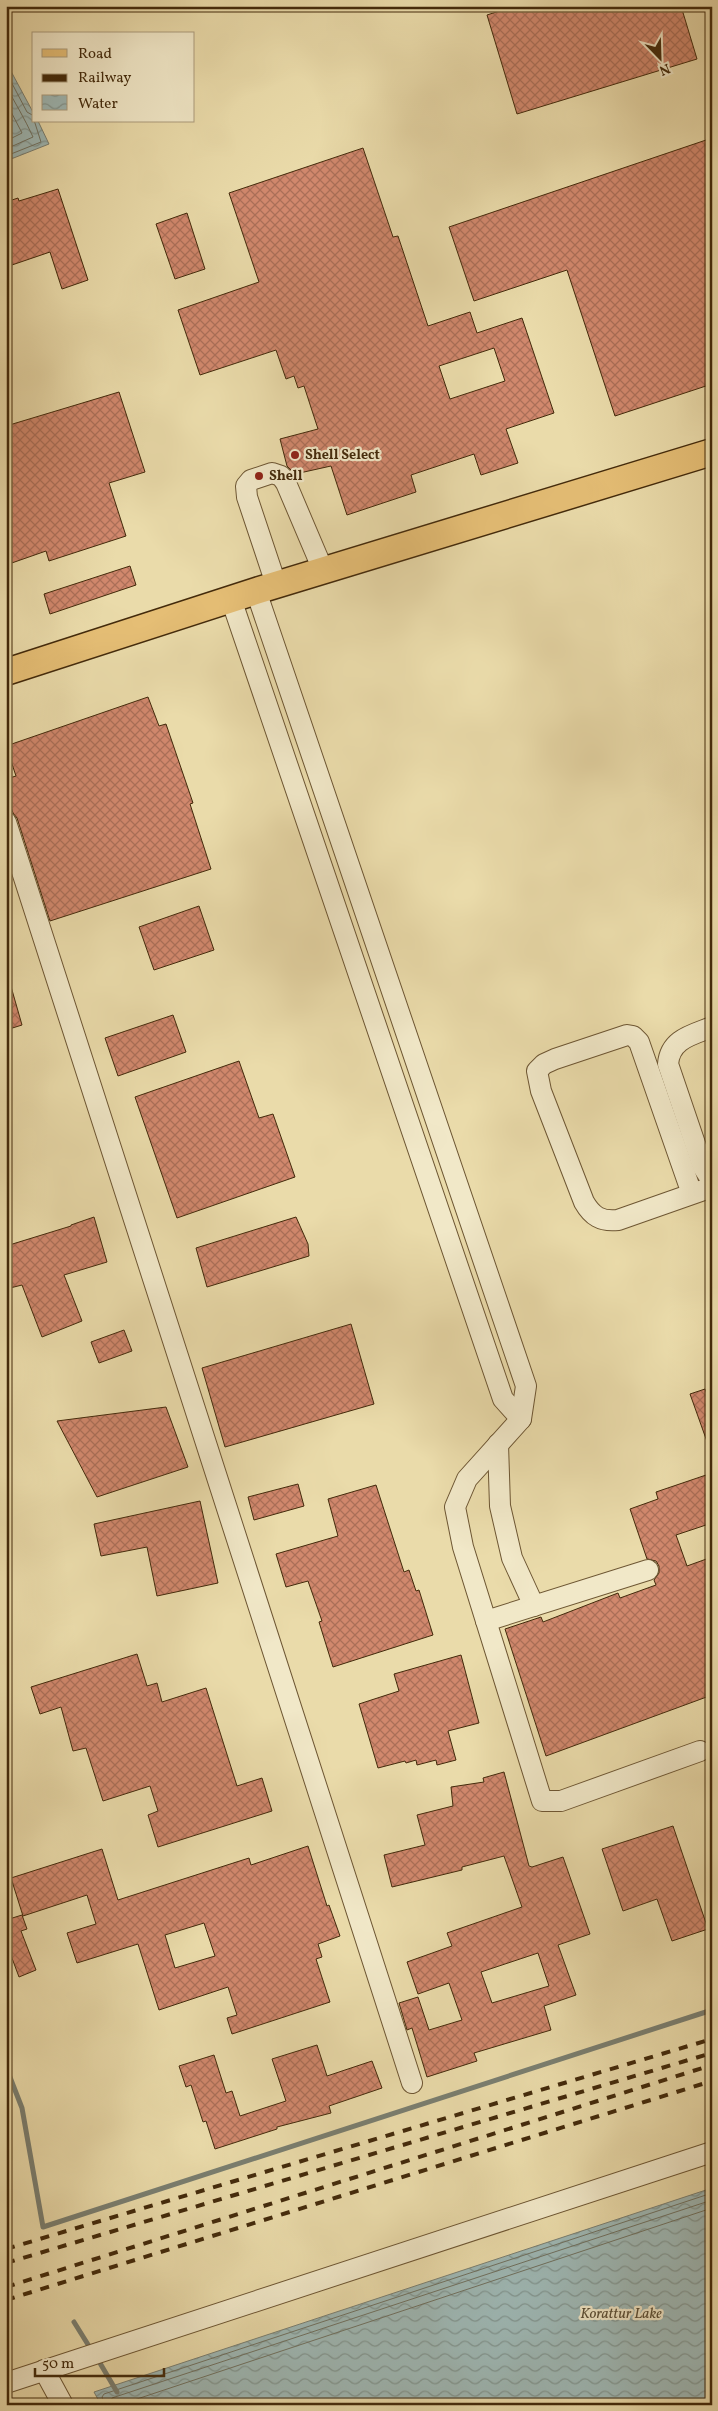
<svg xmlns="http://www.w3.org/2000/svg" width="718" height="2411" font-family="Vollkorn,serif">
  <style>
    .water { fill: url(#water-waves); stroke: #7a7f71 }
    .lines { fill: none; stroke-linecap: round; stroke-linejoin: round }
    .shore { stroke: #707160; stroke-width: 1 }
    .stream { stroke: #7a7f71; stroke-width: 5 }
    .building { fill: url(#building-cross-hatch); stroke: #432a0b; fill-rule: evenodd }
    .minor-casing { stroke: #6d5633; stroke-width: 22 }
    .major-casing { stroke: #432a0b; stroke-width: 29 }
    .minor { stroke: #f1e8c8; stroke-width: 20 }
    .major { stroke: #e5be75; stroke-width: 26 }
    .rail { stroke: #432a0b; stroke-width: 4; stroke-dasharray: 9 9; stroke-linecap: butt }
    .poi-dot { fill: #8f2418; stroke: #f1e8c8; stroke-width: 2 }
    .labels { text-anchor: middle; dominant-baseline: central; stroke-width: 4.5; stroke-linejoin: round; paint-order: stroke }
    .poi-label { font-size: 14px; font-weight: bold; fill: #432a0b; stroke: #f1e8c8; text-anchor: start }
    .water-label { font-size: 15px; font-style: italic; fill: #5a4e36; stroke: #f1e8c8 }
  </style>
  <defs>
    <pattern id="water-waves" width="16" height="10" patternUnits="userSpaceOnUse" patternTransform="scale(1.25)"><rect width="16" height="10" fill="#9eb8b5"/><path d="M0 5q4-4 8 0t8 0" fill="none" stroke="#829691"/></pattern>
    <pattern id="building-cross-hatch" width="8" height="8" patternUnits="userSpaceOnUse" patternTransform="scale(1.25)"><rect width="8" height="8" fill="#d1886d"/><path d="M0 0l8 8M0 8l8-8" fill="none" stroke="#ab6f58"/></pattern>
  </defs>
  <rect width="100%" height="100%" fill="#eadbaa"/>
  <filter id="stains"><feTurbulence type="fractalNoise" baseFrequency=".004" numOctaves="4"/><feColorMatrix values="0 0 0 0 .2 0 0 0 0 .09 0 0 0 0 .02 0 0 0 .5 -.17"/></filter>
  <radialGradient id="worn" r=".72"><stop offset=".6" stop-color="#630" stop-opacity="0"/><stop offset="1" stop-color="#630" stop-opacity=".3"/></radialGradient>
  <!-- water -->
  <g class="water">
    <polygon points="6,62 34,114 34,121 38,121 49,144 6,161"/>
    <polygon points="712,2188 712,2405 101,2405 94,2392"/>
  </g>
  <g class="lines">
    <!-- shore -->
    <g class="shore">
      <polyline points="6,72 27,112 34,116"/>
      <path d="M 6,86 C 15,103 25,119 33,137 L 6,149"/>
      <polyline points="6,102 22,133 6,141"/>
      <polyline points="6,156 41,142 34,120"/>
      <polyline points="105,2405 102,2397 104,2394 712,2193"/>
      <polyline points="111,2405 112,2398 712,2200"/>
      <polyline points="119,2405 712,2208"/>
    </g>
    <!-- stream -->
    <g class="stream">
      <polyline points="6,2067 22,2108 43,2227 712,2010"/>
      <polyline points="74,2322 92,2351"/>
      <polyline points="97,2358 117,2392"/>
    </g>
  </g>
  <!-- building -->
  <g class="building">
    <polygon points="515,6 681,6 697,59 517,114 487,15"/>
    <polygon points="712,138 712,384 615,416 567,270 474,301 449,227"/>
    <path d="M 363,148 L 393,237 L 398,236 L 428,326 L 470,312 L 477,333 L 522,318 L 554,413 L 506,429 L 518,463 L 481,475 L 474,454 L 411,475 L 416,492 L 347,515 L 331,466 L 295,474 L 287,466 L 280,439 L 318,429 L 304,386 L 298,388 L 294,376 L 286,379 L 276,350 L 200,375 L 178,310 L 259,282 L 229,193 ZM 494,348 L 505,381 L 450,399 L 439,366 Z"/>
    <polygon points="58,189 88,280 62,289 50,252 6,267 6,202 18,198 19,201"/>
    <polygon points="187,213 205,269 175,279 156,224"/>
    <polygon points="119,392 145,472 109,483 126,536 49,561 46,551 6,565 6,426"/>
    <polygon points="130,566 136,585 50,614 44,594"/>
    <polygon points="148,697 159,726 166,724 193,803 190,804 211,869 50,921 17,818 13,813 6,793 6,779 16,776 6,746"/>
    <polygon points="199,906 214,950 154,970 139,927"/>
    <polygon points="6,983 10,983 22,1025 6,1030"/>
    <polygon points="173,1015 186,1052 118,1076 105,1038"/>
    <polygon points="239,1061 259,1118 273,1114 295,1177 177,1218 135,1097"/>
    <polygon points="94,1217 107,1262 64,1275 82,1321 42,1337 22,1285 6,1289 6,1246 71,1226 71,1225"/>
    <polygon points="296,1217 308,1244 309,1256 207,1287 196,1248"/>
    <polygon points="351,1324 374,1404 225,1447 202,1368"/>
    <polygon points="124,1330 132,1351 99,1363 91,1342"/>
    <polygon points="705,1389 712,1408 712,1450 710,1450 690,1394"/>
    <polygon points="166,1407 188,1467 97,1497 57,1421"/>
    <polygon points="712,1473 712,1523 676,1535 687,1566 712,1557 712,1695 546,1756 505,1629 541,1617 543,1622 618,1593 620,1598 656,1585 654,1580 659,1573 659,1566 656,1561 647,1559 630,1509 658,1499 656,1492"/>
    <polygon points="298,1484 304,1506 254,1520 248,1497"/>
    <polygon points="376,1485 404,1572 409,1570 416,1591 419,1590 433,1635 333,1667 319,1622 322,1621 308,1581 286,1587 276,1554 338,1536 328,1499"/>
    <polygon points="200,1501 218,1583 157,1596 147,1547 101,1556 94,1524"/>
    <polygon points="137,1654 147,1686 157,1683 162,1702 206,1688 237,1786 262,1778 272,1811 158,1847 148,1815 158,1811 150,1786 103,1801 86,1748 73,1751 61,1707 40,1714 31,1687"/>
    <polygon points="461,1655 479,1723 448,1731 456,1760 437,1765 436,1760 417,1765 416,1760 406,1763 405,1761 378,1768 359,1704 399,1691 394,1674"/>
    <path d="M 504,1772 L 529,1866 L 532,1867 L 563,1857 L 590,1934 L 558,1945 L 576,1995 L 544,2006 L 551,2030 L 474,2053 L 477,2061 L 427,2077 L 412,2028 L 407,2030 L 399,2003 L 418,1997 L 429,2030 L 462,2020 L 449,1983 L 418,1994 L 407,1962 L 452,1946 L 447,1933 L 522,1907 L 504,1856 L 462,1867 L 462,1870 L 392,1887 L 384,1855 L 425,1845 L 417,1815 L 453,1806 L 451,1787 L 484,1782 L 483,1778 ZM 538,1953 L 549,1986 L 492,2003 L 481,1972 Z"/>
    <polygon points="673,1826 708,1929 672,1941 657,1899 623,1911 602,1849"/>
    <path d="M 308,1846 L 327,1906 L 329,1905 L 340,1936 L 318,1944 L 322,1957 L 316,1959 L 330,2002 L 232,2034 L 227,2018 L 237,2015 L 228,1987 L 159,2010 L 138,1944 L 77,1963 L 67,1933 L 96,1924 L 87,1895 L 23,1916 L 11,1878 L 102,1849 L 118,1900 L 249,1858 L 251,1865 ZM 204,1923 L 215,1956 L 175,1968 L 165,1935 Z"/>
    <polygon points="22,1915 27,1929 21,1931 36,1970 19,1977 6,1942 6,1920"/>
    <polygon points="317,2045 327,2076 372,2061 382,2088 329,2106 331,2113 277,2127 277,2129 215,2149 206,2121 203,2122 191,2085 186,2087 179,2066 214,2055 226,2093 232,2091 240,2116 286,2101 272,2059"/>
  </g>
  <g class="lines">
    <defs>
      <g id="minor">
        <polyline points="276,584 247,497 246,486 251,480 272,473 281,476 286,483 323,570"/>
        <polyline points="256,591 526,1386 521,1419 467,1479 455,1507 463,1547 542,1801 561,1801 700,1751"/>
        <polyline points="231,599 503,1399 521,1419"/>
        <polyline points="6,822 412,2083"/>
        <path d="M 712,1027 C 692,1035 670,1039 668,1064 L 703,1167 L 712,1181"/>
        <path d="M 692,1194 L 639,1042 L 633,1036 L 627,1035 L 555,1059 L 544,1064 L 537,1071 L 541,1091 L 584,1202 C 592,1216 601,1222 618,1220 L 712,1187"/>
        <polyline points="498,1444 500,1506 512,1558 534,1606"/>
        <polyline points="486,1621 648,1570"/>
        <polyline points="44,2370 63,2405"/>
        <polyline points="6,2383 712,2152"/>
      </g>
      <polyline id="major" points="6,672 256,591 712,452"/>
    </defs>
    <!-- minor casing -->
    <use href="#minor" class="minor-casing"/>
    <!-- major casing -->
    <use href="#major" class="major-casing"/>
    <!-- minor -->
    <use href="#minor" class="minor"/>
    <!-- major -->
    <use href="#major" class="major"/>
    <!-- rail -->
    <g class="rail">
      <polyline points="6,2249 712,2039"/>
      <polyline points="6,2263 712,2053"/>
      <polyline points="6,2287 712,2065"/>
      <polyline points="6,2300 712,2081"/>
    </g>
  </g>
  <!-- markers -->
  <g class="poi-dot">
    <circle cx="295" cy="455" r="5"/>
    <circle cx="259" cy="476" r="5"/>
  </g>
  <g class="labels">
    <!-- poi labels -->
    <g class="poi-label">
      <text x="305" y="455">Shell Select</text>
      <text x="269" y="476">Shell</text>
    </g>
    <!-- water labels -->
    <g class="water-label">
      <text x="621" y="2314">Korattur Lake</text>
    </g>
  </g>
  <!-- margin -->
  <rect width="718" height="2411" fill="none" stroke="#eadbaa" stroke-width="25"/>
  <rect x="8" y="8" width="703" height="2396" fill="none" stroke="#432a0b" stroke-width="2.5"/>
  <rect x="12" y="12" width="693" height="2386" fill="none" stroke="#432a0b"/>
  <!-- legend -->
  <rect x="32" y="32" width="162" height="90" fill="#f1e8c8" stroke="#ab9c7c"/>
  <rect x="42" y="49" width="25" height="8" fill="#e5be75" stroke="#ab9c7c"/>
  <text x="78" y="58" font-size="15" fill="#432a0b">Road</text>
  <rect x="42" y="74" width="25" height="8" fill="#432a0b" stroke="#ab9c7c"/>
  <text x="78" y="82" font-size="15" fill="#432a0b">Railway</text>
  <rect x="42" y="95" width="25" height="15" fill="url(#water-waves)" stroke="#ab9c7c"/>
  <text x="78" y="108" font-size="15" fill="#432a0b">Water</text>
  <!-- north arrow -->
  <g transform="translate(660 58) rotate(157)" stroke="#f1e8c8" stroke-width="4" paint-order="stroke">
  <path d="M0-4L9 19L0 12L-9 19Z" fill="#432a0b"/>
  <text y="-8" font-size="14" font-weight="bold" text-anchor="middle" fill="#432a0b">N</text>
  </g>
  <!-- scale -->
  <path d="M35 2368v8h129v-8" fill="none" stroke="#432a0b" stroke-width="2.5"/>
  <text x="42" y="2368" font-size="15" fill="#432a0b" stroke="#f1e8c8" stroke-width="4" paint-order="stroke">50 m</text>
  <rect width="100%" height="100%" filter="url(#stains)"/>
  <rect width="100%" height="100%" fill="url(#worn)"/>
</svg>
